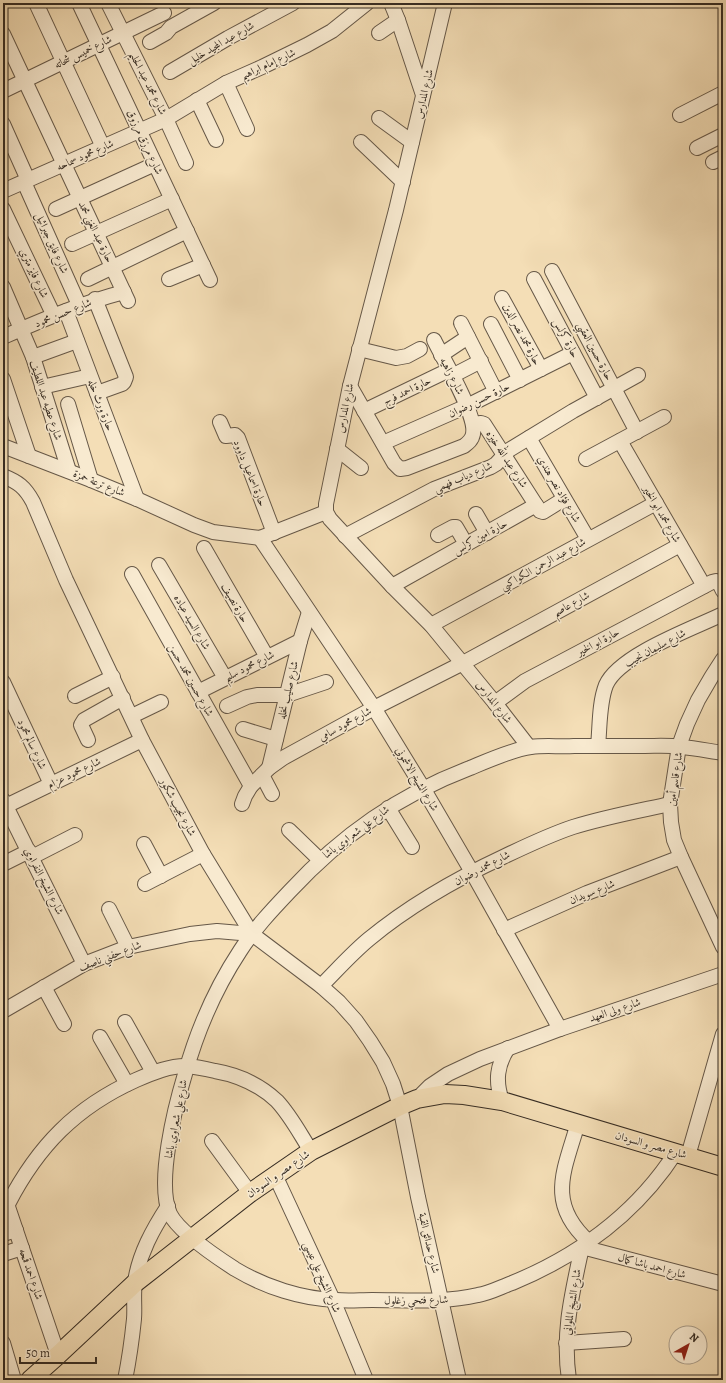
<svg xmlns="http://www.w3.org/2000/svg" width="726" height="1383" font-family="Alegreya,Amiri,serif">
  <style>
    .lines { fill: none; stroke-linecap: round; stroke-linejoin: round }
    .minor-casing { stroke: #665848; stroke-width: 16 }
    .major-casing { stroke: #362c23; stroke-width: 20 }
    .minor { stroke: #f8ead0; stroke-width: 14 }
    .major { stroke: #f4deb6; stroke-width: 18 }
    .labels { text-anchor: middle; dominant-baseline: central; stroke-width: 3; stroke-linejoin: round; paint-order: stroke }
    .street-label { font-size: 11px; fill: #362c23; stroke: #f8ead0 }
  </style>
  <rect width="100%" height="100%" fill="#f4deb6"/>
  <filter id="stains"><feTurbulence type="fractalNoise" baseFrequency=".005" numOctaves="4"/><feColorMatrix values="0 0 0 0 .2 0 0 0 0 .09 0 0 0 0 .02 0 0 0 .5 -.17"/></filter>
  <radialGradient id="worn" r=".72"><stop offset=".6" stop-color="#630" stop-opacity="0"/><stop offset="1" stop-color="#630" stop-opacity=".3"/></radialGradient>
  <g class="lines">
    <defs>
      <g id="minor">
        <polyline points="36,3 103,147"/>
        <polyline points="79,3 210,280"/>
        <polyline points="108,3 166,119 186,163"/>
        <polyline points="391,3 398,20 423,95"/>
        <polyline points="445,3 396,210 350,386 326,504 326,512 330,519 392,586 431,625 495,703 529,747"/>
        <polyline points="379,33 398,20"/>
        <polyline points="3,34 128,301"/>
        <polyline points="150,42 166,33 171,27 214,3"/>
        <polyline points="170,72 228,38 293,3"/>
        <polyline points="226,83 247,129"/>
        <polyline points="3,91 164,13"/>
        <polyline points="197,100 216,140"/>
        <polyline points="680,115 723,93"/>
        <polyline points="379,118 412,142"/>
        <polyline points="3,124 28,180"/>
        <polyline points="361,142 403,182"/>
        <polyline points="697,148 723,135"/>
        <polyline points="713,162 723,157"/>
        <polyline points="24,182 79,305"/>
        <polyline points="3,191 166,119 226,83 262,67 307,45 332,31 367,3"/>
        <polyline points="3,209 54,316"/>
        <polyline points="56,209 155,164"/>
        <polyline points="72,244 172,199"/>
        <polyline points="552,271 637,432"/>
        <polyline points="88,279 187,231"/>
        <polyline points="169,279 203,265"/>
        <polyline points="534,279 597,398"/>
        <polyline points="3,287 33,357 69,471"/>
        <polyline points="502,298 541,369"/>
        <polyline points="95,299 126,377 124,382 122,384 97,393"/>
        <polyline points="66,311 137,499"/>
        <polyline points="461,323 496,392"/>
        <polyline points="491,324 520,380"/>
        <path d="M 3,337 C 42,320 82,303 124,292"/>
        <polyline points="359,349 396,358 407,356 420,349"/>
        <polyline points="441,355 468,337"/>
        <polyline points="33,357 77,341"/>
        <polyline points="452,376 481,361"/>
        <polyline points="3,379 29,456"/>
        <path d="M 350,386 L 394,463 L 400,469 L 407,468 L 464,446 C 468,443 472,440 473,434 C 477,415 443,359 434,340"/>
        <polyline points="42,387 90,376"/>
        <polyline points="68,404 91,480"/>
        <polyline points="364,411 449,370"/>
        <polyline points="220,422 226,436 235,435 238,438 274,533"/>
        <polyline points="473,424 481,423 484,424 536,505"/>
        <polyline points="529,438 588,539"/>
        <polyline points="620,441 704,586"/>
        <polyline points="383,443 467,406 573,353"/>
        <polyline points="3,446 91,480 137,499 194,525 213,532 260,538 326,512"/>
        <polyline points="337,449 361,468"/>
        <polyline points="586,459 664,417"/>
        <path d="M 3,476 C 18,482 25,487 33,502 L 66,580 L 142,740 L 203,854 L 252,934 L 321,986 L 339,1002 L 356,1021 L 370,1041 L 383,1062 L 393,1084 L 400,1106 L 418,1197 L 459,1380"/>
        <polyline points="476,514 487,533"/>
        <polyline points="438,535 453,527 456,527 466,544"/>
        <polyline points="345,536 434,489 491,467 496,464 509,450 573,411 638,375"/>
        <polyline points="260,538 374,708 423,788 472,872 560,1029"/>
        <polyline points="204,548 267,657"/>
        <polyline points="159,565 225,678"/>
        <polyline points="132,574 251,786"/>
        <polyline points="392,586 536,505 540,511 543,512 564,499"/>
        <polyline points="431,625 656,503"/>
        <polyline points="723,659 712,676 698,700 687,724 679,746 670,804 671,822 674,840 681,857 723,947"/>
        <polyline points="3,682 51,784"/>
        <polyline points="198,692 300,641"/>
        <polyline points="75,696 113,677"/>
        <polyline points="495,703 525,681 712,582 716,581 720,585 723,591"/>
        <polyline points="227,706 247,697 257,695 287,695 326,682"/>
        <polyline points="132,716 161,702"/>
        <polyline points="243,729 276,739"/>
        <polyline points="88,740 81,725 84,720 123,698"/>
        <path d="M 598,746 C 600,726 599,703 606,685 C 619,655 694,628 723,614"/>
        <polyline points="269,768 300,641 309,612"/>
        <polyline points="262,775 272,794"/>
        <polyline points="3,800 84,964"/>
        <polyline points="242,804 245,796 251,786 269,768 283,758 374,708 463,663 680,545"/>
        <polyline points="6,806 142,740"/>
        <polyline points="388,808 412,847"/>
        <polyline points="289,830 320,860"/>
        <polyline points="144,844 161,876"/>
        <polyline points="32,857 75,835"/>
        <polyline points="3,864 29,851"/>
        <polyline points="145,884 203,854"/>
        <polyline points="109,909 128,947"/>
        <polyline points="504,930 587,893 681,857"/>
        <path d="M 321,986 C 337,970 352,953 369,939 C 409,906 456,879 503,857 C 526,846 549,835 573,827 C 605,817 638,811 670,804"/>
        <polyline points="44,987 64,1024"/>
        <polyline points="3,1011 84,964 128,947 190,934 217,931 252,934"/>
        <polyline points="125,1022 153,1072"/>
        <polyline points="100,1037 127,1084"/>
        <polyline points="417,1099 430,1086 448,1074 480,1059 560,1029 723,974"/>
        <path d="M 502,1101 C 495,1081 497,1065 508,1048"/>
        <path d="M 578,1123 C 564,1171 546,1203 589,1242"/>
        <polyline points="212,1141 250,1193"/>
        <path d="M 676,1152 C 636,1214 580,1255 512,1283 C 501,1287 490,1293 478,1295 C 444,1303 407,1300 372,1300 C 360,1300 348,1301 336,1300 C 302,1299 265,1287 235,1269 C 218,1258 179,1232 170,1214 C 156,1183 175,1107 185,1074 C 197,1031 215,989 240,951 C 254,929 272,910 290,891 C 342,835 399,795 470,768 C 487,761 514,749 531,747 C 545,745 560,747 574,746 C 598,746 621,746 645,746 C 657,746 669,745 681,747 C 695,748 709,751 723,753"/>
        <polyline points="688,1156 723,1034"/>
        <polyline points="275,1175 333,1300 366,1380"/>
        <polyline points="4,1195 58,1355"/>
        <path d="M 8,1204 C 38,1146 76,1107 136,1080 C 152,1073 171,1065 188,1066 C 197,1067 206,1069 215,1071 C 238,1075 260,1085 277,1101 C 291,1116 300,1134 311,1151"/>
        <polyline points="3,1234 16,1230"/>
        <polyline points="3,1254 22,1248"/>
        <polyline points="3,1343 14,1380"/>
        <polyline points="566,1343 624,1339"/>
        <path d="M 125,1380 C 129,1360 132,1339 134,1319 C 135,1307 133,1294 135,1282 C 139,1254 153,1229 168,1206"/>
        <path d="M 569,1380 C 562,1332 572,1294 582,1247 L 723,1284"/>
      </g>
      <polyline id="major" points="30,1380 58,1355 135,1283 250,1193 311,1151 400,1106 417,1099 445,1094 464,1095 502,1101 723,1167"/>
    </defs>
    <!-- minor casing -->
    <use href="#minor" class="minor-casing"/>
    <!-- major casing -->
    <use href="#major" class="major-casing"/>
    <!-- minor -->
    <use href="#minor" class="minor"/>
    <!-- major -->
    <use href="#major" class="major"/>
  </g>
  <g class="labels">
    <!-- street labels -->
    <g class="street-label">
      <text transform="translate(221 43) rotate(-30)">شارع عبد المجيد خليل</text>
      <text transform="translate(83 52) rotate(-26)">شارع خميس شحاته</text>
      <text transform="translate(268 64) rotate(-25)">شارع إمام ابراهيم</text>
      <text transform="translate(148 83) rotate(63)">شارع محمد عبد الحليم</text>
      <text transform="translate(424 94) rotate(-77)">شارع المدارس</text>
      <text transform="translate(145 142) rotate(65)">شارع مرزق مرزوق</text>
      <text transform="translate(85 155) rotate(-24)">شارع محمود سماحه</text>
      <text transform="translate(96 232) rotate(64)">حارة عبد الغني محمد</text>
      <text transform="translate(52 243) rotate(66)">شارع فايق جبرائيل</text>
      <text transform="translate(34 273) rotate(65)">شارع فايز متري</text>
      <text transform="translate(63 313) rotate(-22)">شارع حسن محمود</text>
      <text transform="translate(522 334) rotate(62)">حارة محمد نصر الدين</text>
      <text transform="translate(566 338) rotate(62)">حارة كرلس</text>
      <text transform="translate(595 351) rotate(62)">حارة حسين العقبي</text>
      <text transform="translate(452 376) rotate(63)">شارع زاهيه</text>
      <text transform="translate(407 391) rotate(-26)">حارة احمد فرج</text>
      <text transform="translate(46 400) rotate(72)">شارع عطيه عبد اللطيف</text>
      <text transform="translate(479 400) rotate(-26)">حارة حسن رضوان</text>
      <text transform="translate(101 405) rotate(69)">حارة ورث خله</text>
      <text transform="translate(345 408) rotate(-78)">شارع المدارس</text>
      <text transform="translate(507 459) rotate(57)">شارع عبد الله خيزه</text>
      <text transform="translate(250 473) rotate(68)">حارة اسماعيل داوود</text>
      <text transform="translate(463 477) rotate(-23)">شارع دياب فهمي</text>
      <text transform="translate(99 483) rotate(22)">شارع ترعة حمزة</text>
      <text transform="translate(559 489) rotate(60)">شارع فؤاد نصر هندي</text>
      <text transform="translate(662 514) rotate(60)">شارع محمد ابو الخير</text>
      <text transform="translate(480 537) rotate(-29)">حارة امين كرلس</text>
      <text transform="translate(543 564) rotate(-29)">شارع عبد الرحمن الكواكبي</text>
      <text transform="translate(235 603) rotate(60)">حارة نصيف</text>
      <text transform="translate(571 604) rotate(-29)">شارع عاصم</text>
      <text transform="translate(192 622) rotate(60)">شارع السيد عباده</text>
      <text transform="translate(598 642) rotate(-28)">حارة ابو الخير</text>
      <text transform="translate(655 648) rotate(-28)">شارع سليمان نجيب</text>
      <text transform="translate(249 666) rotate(-27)">شارع محمود سليم</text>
      <text transform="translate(191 680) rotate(61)">شارع حسين محمد حسن</text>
      <text transform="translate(288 690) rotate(-77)">شارع صليب نخله</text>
      <text transform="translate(494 702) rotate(52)">شارع المدارس</text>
      <text transform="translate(345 724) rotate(-29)">شارع محمود سامي</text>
      <text transform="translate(32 744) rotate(65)">شارع سالم محمود</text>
      <text transform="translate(74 773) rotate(-26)">شارع محمود عزام</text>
      <text transform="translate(417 779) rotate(59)">شارع الشيخ الاشموني</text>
      <text transform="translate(675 779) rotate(-82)">شارع قاسم أمين</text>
      <text transform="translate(178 807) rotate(62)">شارع نجيب شكور</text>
      <text transform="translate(356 832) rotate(-37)">شارع علي شعراوي باشا</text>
      <text transform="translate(482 868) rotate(-28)">شارع محمد رضوان</text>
      <text transform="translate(44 881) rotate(63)">شارع الشيخ النفراوي</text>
      <text transform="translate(592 892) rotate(-22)">شارع سويدان</text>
      <text transform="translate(110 956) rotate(-21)">شارع حفني ناصف</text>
      <text transform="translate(615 1010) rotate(-19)">شارع ولى العهد</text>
      <text transform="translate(176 1119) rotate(-79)">شارع علي شعراوي باشا</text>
      <text transform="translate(651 1145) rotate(16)">شارع مصر و السودان</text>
      <text transform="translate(278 1174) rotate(-35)">شارع مصر و السودان</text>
      <text transform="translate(429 1243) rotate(77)">شارع حدائق القبة</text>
      <text transform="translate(652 1266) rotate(15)">شارع احمد باشا كمال</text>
      <text transform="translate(31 1274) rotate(71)">شارع احمد قمحه</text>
      <text transform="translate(322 1277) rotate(66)">شارع الشيخ علي عيسي</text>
      <text transform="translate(416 1300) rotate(-1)">شارع فتحي زغلول</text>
      <text transform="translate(572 1302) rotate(-81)">شارع الشيخ الملواني</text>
    </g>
  </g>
  <!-- margin -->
  <rect width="726" height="1383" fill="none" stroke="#f4deb6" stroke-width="16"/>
  <rect x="4" y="4" width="718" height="1375" fill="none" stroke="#362c23" stroke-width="2"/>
  <rect x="8" y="8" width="710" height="1367" fill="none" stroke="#362c23"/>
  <!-- north arrow -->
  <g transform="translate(688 1345) rotate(39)"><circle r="19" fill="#f8ead0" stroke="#aa9e8b"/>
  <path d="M0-3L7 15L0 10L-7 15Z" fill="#8f2418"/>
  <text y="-6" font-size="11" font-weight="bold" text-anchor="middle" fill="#362c23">N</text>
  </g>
  <!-- scale -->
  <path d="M20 1357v6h76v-6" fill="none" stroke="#362c23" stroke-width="2"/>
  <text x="26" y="1357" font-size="12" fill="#362c23" stroke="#f8ead0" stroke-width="3" paint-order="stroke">50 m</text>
  <rect width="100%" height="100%" filter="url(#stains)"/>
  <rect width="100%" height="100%" fill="url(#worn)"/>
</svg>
